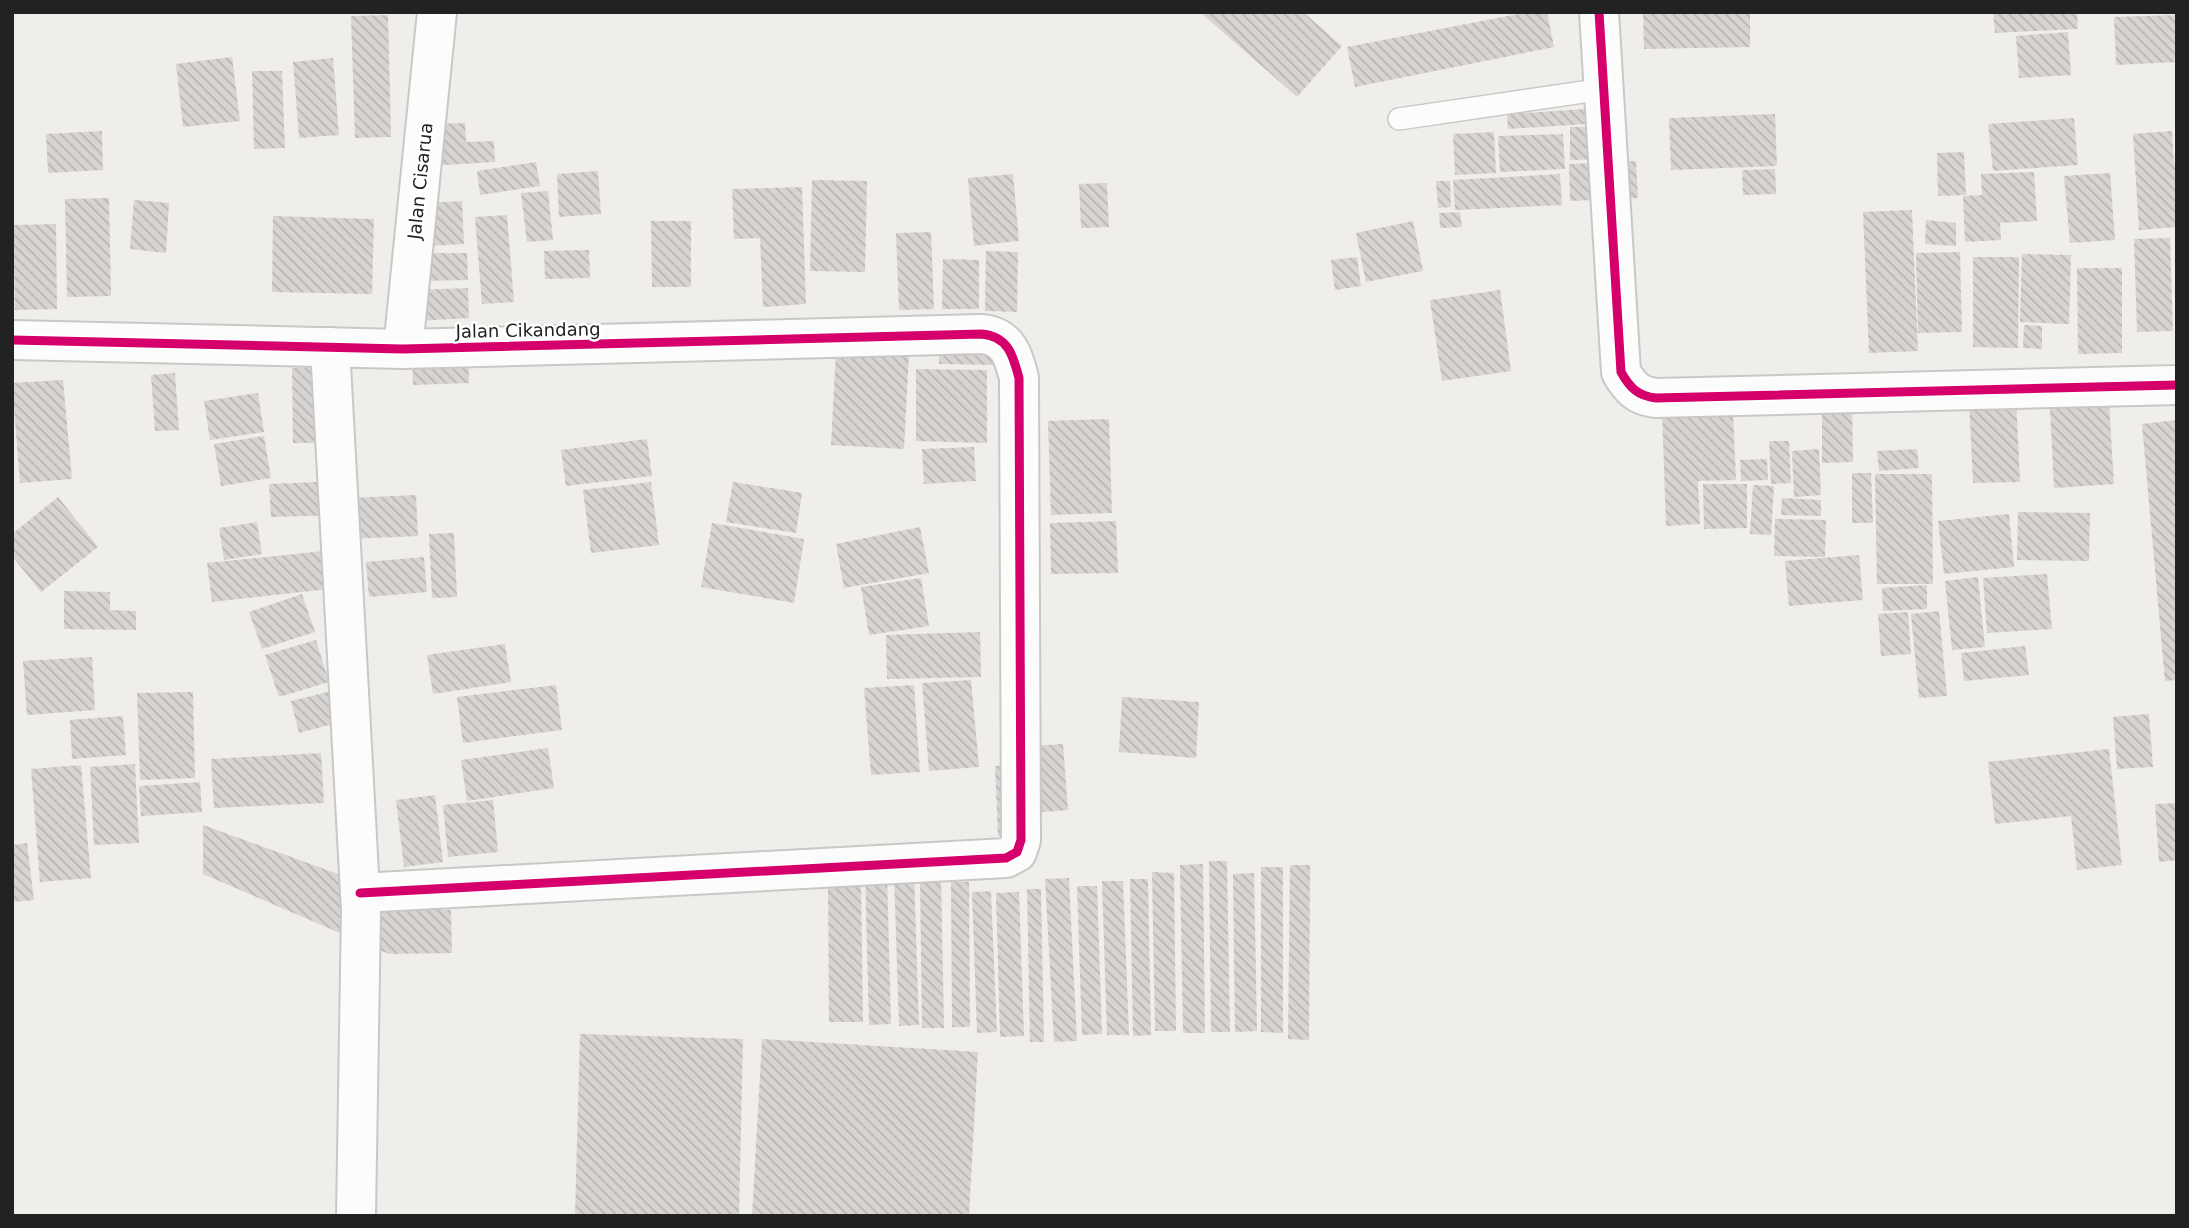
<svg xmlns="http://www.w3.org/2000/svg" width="2189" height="1228" font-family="'DejaVu Sans',sans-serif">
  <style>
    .building { fill: url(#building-back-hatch) }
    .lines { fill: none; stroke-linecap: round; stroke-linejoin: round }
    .lane-casing { stroke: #c9c8c7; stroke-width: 24 }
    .street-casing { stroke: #c9c8c7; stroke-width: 42 }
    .lane { stroke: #fdfcfc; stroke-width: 21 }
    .street { stroke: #fdfcfc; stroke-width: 38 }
    .cycleway-casing { stroke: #fff; stroke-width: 13 }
    .cycleway { stroke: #d6006c; stroke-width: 9 }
    .labels { text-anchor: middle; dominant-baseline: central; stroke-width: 5; stroke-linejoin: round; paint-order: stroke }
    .street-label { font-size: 18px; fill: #222; stroke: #fff }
  </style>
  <defs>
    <pattern id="building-back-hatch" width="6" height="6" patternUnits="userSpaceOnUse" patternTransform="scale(1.75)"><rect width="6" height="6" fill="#d7d4d2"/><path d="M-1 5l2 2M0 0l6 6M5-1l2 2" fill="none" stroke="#b8b6b4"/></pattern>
  </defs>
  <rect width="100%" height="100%" fill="#f0eeeb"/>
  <!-- building -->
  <g class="building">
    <polygon points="1200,12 1303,12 1342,46 1297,97"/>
    <polygon points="1528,12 1547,12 1554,47 1355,87 1347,47"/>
    <polygon points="1643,12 1750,12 1750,47 1644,49"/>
    <polygon points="1993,12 2077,12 2078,29 1995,33"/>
    <polygon points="388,15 391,137 355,138 351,16"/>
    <polygon points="2177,15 2177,62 2116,65 2114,17"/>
    <polygon points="2068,32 2071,75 2019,78 2016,36"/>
    <polygon points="232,57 240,121 183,127 176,64"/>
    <polygon points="333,58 339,135 299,138 293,62"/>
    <polygon points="252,71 282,71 285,148 254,149"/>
    <polygon points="1601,108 1602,123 1508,129 1507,114"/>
    <polygon points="1775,114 1777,166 1671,170 1669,118"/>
    <polygon points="2074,118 2078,165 1993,171 1988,124"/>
    <polygon points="465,123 466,142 494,141 495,162 429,166 427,124"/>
    <polygon points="1570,127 1605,127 1605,159 1570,160"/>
    <polygon points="102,131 103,170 48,173 46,134"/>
    <polygon points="2172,131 2174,163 2177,163 2177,227 2139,230 2133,134"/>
    <polygon points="1494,132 1496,173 1455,175 1453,134"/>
    <polygon points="1563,134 1565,169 1500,172 1498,136"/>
    <polygon points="1964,152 1966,195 1938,196 1937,153"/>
    <polygon points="1636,161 1638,198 1570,201 1569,164"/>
    <polygon points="536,162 540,186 480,195 477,171"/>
    <polygon points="1775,169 1776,194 1743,195 1742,170"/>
    <polygon points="598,171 601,214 559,217 557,174"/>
    <polygon points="2034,172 2037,221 2000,223 2001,240 1965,242 1963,196 1982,195 1981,174"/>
    <polygon points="2110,173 2115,240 2070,243 2064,176"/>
    <polygon points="1013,174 1019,241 974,246 968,178"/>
    <polygon points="1560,174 1562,205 1455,210 1453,180"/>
    <polygon points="812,180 867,181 865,272 810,271"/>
    <polygon points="1436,181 1450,181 1451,207 1438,208"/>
    <polygon points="1107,183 1109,227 1081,228 1079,184"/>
    <polygon points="802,187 806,304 763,307 760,238 734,239 732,189"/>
    <polygon points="548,191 553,240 527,242 521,193"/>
    <polygon points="109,198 111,296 67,297 65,199"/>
    <polygon points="134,200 169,203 166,253 130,249"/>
    <polygon points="462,201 464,244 428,246 427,203"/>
    <polygon points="1912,210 1918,351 1869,353 1863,212"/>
    <polygon points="1460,212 1462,227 1440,228 1439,213"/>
    <polygon points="507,215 514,302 482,304 475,217"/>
    <polygon points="273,216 374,219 372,294 272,292"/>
    <polygon points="1926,220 1956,223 1956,246 1925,244"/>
    <polygon points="651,221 691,221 691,287 652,287"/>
    <polygon points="1413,221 1423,271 1366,282 1356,233"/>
    <polygon points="56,224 57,309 15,310 13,225"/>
    <polygon points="931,232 934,309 899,310 896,233"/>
    <polygon points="2170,238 2173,331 2137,332 2134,239"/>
    <polygon points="589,250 590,278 545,279 544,251"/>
    <polygon points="986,251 1018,252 1017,312 985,311"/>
    <polygon points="1960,252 1962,332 1918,333 1916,253"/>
    <polygon points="420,253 467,253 468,280 421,281"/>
    <polygon points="2022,254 2071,255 2069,324 2020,322"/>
    <polygon points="1357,257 1361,286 1335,290 1331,260"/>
    <polygon points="1973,257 2019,257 2018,348 1973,347"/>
    <polygon points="943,259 979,260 979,309 942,309"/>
    <polygon points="2077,268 2122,268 2122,353 2078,354"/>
    <polygon points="468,288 469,318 418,321 416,290"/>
    <polygon points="1500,290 1511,371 1442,381 1430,300"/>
    <polygon points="2024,325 2042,326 2042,349 2023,348"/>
    <polygon points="468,341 469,383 413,385 412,342"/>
    <polygon points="836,351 909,354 904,449 831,445"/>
    <polygon points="939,352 994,353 994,365 939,364"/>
    <polygon points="329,367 330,443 293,443 292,368"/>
    <polygon points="916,369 987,370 987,443 916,441"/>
    <polygon points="175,373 179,430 155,431 151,375"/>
    <polygon points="63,380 72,479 20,483 12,383"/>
    <polygon points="2108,387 2114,484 2054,488 2049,390"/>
    <polygon points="258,393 264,432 210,440 204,401"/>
    <polygon points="2016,396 2020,482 1973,483 1969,397"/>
    <polygon points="1822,406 1852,406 1853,462 1822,463"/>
    <polygon points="1733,409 1736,480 1698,481 1700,524 1666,526 1662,411"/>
    <polygon points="1109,419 1112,513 1051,515 1048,421"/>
    <polygon points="2177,420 2177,680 2165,681 2142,424"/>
    <polygon points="264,436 271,478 221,486 214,444"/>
    <polygon points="647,439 652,476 566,486 561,450"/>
    <polygon points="1769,441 1789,441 1791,483 1771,484"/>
    <polygon points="974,447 976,481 924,484 922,449"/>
    <polygon points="1819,449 1821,495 1794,497 1792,451"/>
    <polygon points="1917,449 1919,468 1879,471 1877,451"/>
    <polygon points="1767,459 1768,480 1741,481 1740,460"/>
    <polygon points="1852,473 1871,473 1873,523 1852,523"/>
    <polygon points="1875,474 1932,474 1933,584 1877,584"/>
    <polygon points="342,481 342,515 271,517 269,484"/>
    <polygon points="651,482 659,545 591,553 583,490"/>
    <polygon points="733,482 802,493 796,533 726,522"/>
    <polygon points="1703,484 1747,484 1747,528 1704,529"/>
    <polygon points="1753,485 1774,486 1771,535 1750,534"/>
    <polygon points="416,495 418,536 352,539 349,498"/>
    <polygon points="58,497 98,547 41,592 12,556 12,534"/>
    <polygon points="1782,498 1821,500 1821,516 1781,515"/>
    <polygon points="2018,512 2090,513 2089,561 2017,560"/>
    <polygon points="2009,514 2014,567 1944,574 1938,521"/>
    <polygon points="1775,519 1826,520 1825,557 1774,556"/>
    <polygon points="1116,521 1118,573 1051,574 1050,523"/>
    <polygon points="257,522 262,554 224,560 219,528"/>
    <polygon points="712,523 804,539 794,603 701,587"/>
    <polygon points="920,527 929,573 844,588 836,544"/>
    <polygon points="454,533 457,597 432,598 429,534"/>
    <polygon points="324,551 329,589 212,602 207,563"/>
    <polygon points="1859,555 1863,600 1789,606 1785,561"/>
    <polygon points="424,557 427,592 369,597 366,562"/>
    <polygon points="2047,574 2052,629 1987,633 1983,578"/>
    <polygon points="1978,577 1985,647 1952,650 1945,581"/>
    <polygon points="921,578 929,626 869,635 861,587"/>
    <polygon points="1927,585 1927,609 1883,611 1882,588"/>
    <polygon points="64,591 110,592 110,610 136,611 136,630 64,629"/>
    <polygon points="302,594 315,632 262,649 249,612"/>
    <polygon points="1939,611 1947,696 1919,698 1911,614"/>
    <polygon points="1908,612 1911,654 1881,656 1878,614"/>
    <polygon points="980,632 981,677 887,679 886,635"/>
    <polygon points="316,640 329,682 279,697 265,655"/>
    <polygon points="505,644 511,682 433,694 427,655"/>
    <polygon points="2025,646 2029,675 1964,681 1961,653"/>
    <polygon points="92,657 95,710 27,715 23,661"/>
    <polygon points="971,680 979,767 929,771 922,683"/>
    <polygon points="556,685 562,730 463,743 457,697"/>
    <polygon points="914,685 920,772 871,775 864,688"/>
    <polygon points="340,689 348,720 299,733 291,701"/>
    <polygon points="193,692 195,778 140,780 137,693"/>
    <polygon points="1122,697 1199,702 1196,758 1119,752"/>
    <polygon points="2149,714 2153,767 2117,769 2113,717"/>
    <polygon points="123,716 126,755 72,759 70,720"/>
    <polygon points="1063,744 1068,810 1031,813 1027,746"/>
    <polygon points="548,748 554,788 467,801 461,760"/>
    <polygon points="2109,749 2122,865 2077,870 2071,816 1995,824 1988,762"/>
    <polygon points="321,753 324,803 214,808 211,759"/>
    <polygon points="135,764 139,843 94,845 90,767"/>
    <polygon points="81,765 91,878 40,882 31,769"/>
    <polygon points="995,766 1010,766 1012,836 998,836"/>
    <polygon points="200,782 202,812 141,816 139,786"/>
    <polygon points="435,795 443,862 404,867 396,800"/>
    <polygon points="493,800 498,852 448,857 443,805"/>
    <polygon points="2177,803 2177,860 2159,862 2155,804"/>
    <polygon points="203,825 388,892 440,892 441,910 451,910 452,953 389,954 203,874"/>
    <polygon points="27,843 34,900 12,902 12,845"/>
    <polygon points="1209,861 1227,861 1230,1032 1211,1032"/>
    <polygon points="1203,864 1205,1033 1183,1033 1180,865"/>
    <polygon points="1290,865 1310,865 1309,1040 1288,1039"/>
    <polygon points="1261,867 1283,867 1283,1033 1261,1032"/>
    <polygon points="887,872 891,1024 869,1025 865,873"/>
    <polygon points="1152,872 1174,873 1176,1031 1155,1031"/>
    <polygon points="1254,873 1257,1031 1235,1032 1233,874"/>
    <polygon points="914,874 919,1025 899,1026 894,875"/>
    <polygon points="920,876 941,876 944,1028 922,1028"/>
    <polygon points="1069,878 1077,1041 1054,1042 1045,879"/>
    <polygon points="1130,879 1148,879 1151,1035 1133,1036"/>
    <polygon points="861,880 863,1022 829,1022 828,881"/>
    <polygon points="1102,881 1123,881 1129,1035 1107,1035"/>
    <polygon points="951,882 969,882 970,1027 952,1027"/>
    <polygon points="1077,886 1097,886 1102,1034 1082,1035"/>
    <polygon points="1027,889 1041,889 1044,1042 1030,1042"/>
    <polygon points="991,891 997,1032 977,1033 972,892"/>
    <polygon points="1019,892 1024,1036 1000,1037 996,893"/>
    <polygon points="580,1034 743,1039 739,1216 575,1216"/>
    <polygon points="762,1039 978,1052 969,1216 752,1216"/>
  </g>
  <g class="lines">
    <defs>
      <polyline id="lane" points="1399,119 1604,89"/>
      <g id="street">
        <path d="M 1599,12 L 1621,372 C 1630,388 1638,396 1656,398 L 2177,385"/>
        <path d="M 12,340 L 403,349 L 981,334 C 1008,336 1013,355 1019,378 L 1021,840 L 1017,852 L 1006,858 L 360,893"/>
        <polyline points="330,347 361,910 356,1216"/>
        <polyline points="403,349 437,12"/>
      </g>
    </defs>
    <!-- lane casing -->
    <use href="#lane" class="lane-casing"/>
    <!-- street casing -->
    <use href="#street" class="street-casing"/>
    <!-- lane -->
    <use href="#lane" class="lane"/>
    <!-- street -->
    <use href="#street" class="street"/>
    <defs>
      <g id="cycleway">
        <path d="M 1599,12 L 1621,372 C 1630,388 1638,396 1656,398 L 2177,385"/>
        <path d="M 12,340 L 403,349 L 981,334 C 1008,336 1013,355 1019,378 L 1021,840 L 1017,852 L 1006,858 L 360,893"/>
      </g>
    </defs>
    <!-- cycleway casing -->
    <use href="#cycleway" class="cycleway-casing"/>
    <!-- cycleway -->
    <use href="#cycleway" class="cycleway"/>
  </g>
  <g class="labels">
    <!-- street labels -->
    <g class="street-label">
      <text transform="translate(420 181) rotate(-84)">Jalan Cisarua</text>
      <text transform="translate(528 330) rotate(-1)">Jalan Cikandang</text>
    </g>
  </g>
  <!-- border -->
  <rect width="2189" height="1228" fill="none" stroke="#222222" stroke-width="28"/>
</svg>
